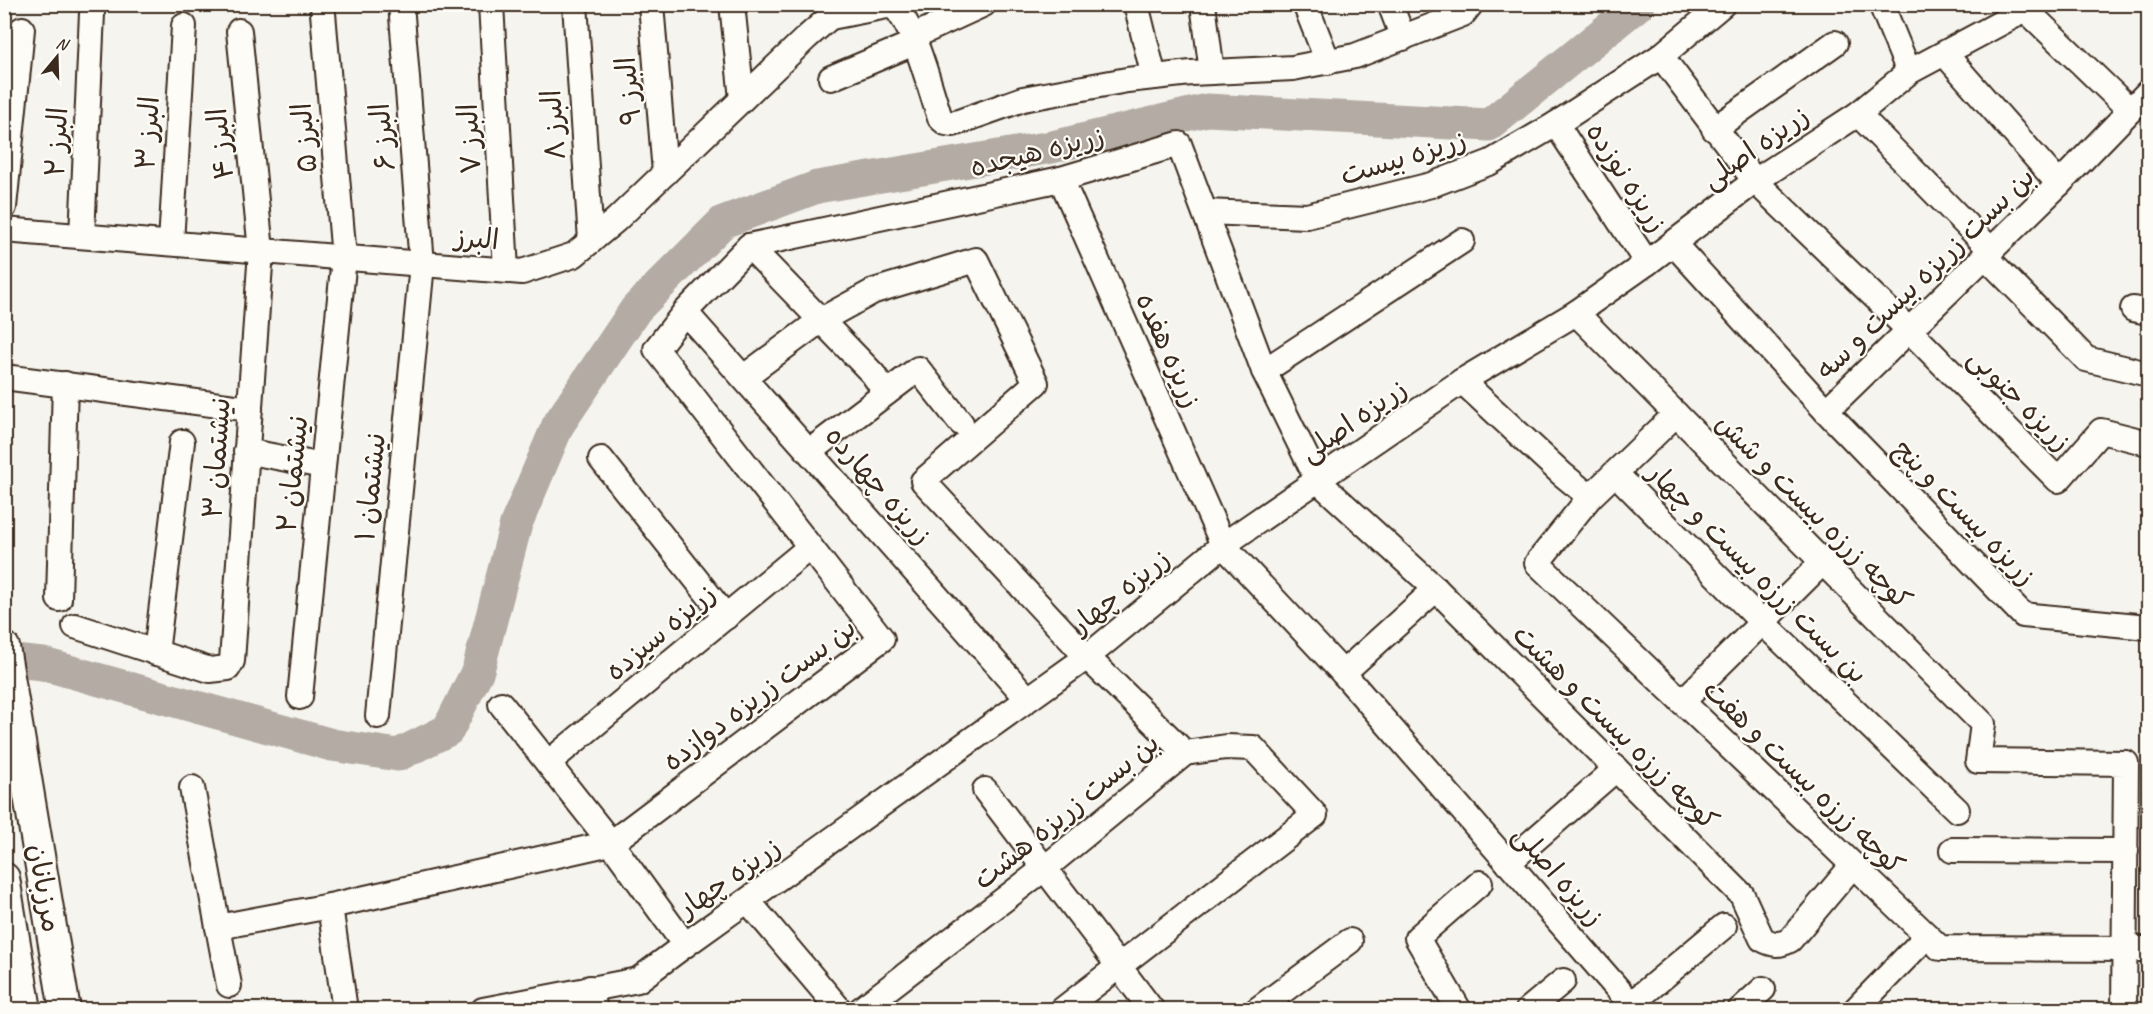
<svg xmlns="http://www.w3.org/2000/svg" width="2153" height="1014" font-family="Caveat,'Playpen Sans Arabic',sans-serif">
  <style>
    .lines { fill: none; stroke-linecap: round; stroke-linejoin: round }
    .river { stroke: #b4aca4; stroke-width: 33 }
    .minor-casing { stroke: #3b2a1e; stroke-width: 28 }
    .major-casing { stroke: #3b2a1e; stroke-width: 34 }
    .minor { stroke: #fdfcf7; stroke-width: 24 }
    .major { stroke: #fdfcf7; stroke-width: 30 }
    .labels { text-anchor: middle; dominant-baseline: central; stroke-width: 4.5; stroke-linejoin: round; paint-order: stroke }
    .street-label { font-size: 28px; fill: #3b2a1e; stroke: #fdfcf7 }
  </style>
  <rect width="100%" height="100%" fill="#f5f4ee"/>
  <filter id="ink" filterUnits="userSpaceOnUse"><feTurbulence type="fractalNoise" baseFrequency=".0167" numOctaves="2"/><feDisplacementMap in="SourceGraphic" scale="12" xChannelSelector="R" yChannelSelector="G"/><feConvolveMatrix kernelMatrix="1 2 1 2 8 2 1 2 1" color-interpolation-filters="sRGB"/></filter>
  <g filter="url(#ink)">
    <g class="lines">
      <!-- river -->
      <polyline class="river" points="4,660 43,664 332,745 398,755 448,730 478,670 516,524 558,425 636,309 723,222 817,187 1052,147 1207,110 1489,125 1639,4"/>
      <defs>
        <g id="minor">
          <polyline points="491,4 506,270"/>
          <polyline points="575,4 591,241"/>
          <polyline points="651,4 665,173"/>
          <polyline points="732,4 742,99"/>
          <polyline points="1136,4 1154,77"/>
          <polyline points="1203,4 1212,72"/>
          <polyline points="1305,4 1328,62"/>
          <polyline points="1390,4 1403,38"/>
          <polyline points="1723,4 1661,56 1755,181 1909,330 2058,480 2101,431 2148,443"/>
          <polyline points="1881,4 1909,72"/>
          <polyline points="2023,4 2026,10 2130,110"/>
          <path d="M 831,17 L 887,6 C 893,6 896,8 899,12 C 917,36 930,89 940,118 L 946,123 L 953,124 L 1023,99 L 1127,80 L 1191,73 L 1293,68 L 1355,56 L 1463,14 L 1471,4"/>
          <polyline points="912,37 984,4"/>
          <polyline points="1945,54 2059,184"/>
          <polyline points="831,78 914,43"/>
          <polyline points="1858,114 1991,250"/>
          <polyline points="1556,124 1647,263"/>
          <polyline points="1714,129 1835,43"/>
          <polyline points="4,207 22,29"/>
          <polyline points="1205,212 1307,216 1431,185 1491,162 1556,124 1661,56"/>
          <polyline points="4,230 522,272 574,255 616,220 806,38 845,4"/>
          <polyline points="82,236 92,13"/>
          <polyline points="171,243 184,26"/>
          <polyline points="1673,243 1826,411 2059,184 2148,92"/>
          <polyline points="1985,256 2086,359 2148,374"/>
          <polyline points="2133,309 2148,312"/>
          <polyline points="685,312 1027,698"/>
          <polyline points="1576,313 1983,724 1978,761 2126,763 2124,1010"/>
          <polyline points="1264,371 1462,241"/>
          <polyline points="4,377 250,409"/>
          <polyline points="744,377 821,320 874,291 976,260 1036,383 923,481 1087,657 1185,753"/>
          <polyline points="1462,381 1562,474 1590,497 1615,473 1762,622 1957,810"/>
          <path d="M 886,393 L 873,374 L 749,246 L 1061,179 L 1179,144 L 1264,371 L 1318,481 L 1436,589 L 1742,895 L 1762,939 C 1773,945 1779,946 1790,940 L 1853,865"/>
          <polyline points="1826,411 2023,615 2148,627"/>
          <polyline points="246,451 323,466"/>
          <polyline points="810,451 918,369 961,423"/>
          <polyline points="601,459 726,617"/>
          <polyline points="1615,473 1676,414"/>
          <polyline points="1590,497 1537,563 1940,948 2148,949"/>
          <polyline points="59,599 65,384"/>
          <polyline points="75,626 210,670 228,668 232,661 261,251 239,31"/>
          <polyline points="156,653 182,442"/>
          <polyline points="1343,673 1436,589"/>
          <polyline points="300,697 344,258 323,13"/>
          <polyline points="1682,702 1823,562"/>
          <polyline points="501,704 611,843 882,639 656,349 685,312 749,246"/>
          <polyline points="378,716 422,264 401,4"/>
          <polyline points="548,763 810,547"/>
          <polyline points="192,788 218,927 330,906"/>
          <polyline points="985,790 1152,1010"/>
          <polyline points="1952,850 2126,851"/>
          <polyline points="1508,863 1616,769"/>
          <polyline points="748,901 840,1010"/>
          <polyline points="218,927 229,985"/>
          <polyline points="590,988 595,1010"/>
          <polyline points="1631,1004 1724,926"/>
          <polyline points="345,1010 330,906 611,843 685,945 1087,657 1223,545 1061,179"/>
          <polyline points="483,1010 638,980 685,945"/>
          <polyline points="860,1010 1045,868 1185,753 1226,747 1253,748 1315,815 1062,1010"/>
          <polyline points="1257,1010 1350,941"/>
          <polyline points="1459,1010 1417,938 1480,883"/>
          <polyline points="1528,1010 1563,981"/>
          <polyline points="1636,1010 1343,673 1223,545 1462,381 1576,313 1647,263 1755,181 1858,114 1909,72 2036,4"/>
          <polyline points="1740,1010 1763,989"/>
          <polyline points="1855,1010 1927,936"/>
        </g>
        <g id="major">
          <polyline points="4,647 65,1010"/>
          <polyline points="4,878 26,1010"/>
        </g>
      </defs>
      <!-- minor casing -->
      <use href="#minor" class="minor-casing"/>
      <!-- major casing -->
      <use href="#major" class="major-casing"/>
      <!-- minor -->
      <use href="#minor" class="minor"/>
      <!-- major -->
      <use href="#major" class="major"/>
    </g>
  </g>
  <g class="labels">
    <!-- street labels -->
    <g class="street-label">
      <text transform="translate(628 91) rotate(-95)">البرز ۹</text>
      <text transform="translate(553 125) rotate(-94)">البرز ۸</text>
      <text transform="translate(147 133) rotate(-86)">البرز ۳</text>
      <text transform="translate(382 137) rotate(-95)">البرز ۶</text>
      <text transform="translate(304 138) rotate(-95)">البرز ۵</text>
      <text transform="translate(469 139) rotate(-93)">البرز ۷</text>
      <text transform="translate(56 142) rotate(-87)">البرز ۲</text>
      <text transform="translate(220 144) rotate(-96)">البرز ۴</text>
      <text transform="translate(1755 147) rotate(-35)">زریزه اصلی</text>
      <text transform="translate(1037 151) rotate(-14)">زریزه هیجده</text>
      <text transform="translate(1403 157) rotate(-17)">زریزه بیست</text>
      <text transform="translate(1627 177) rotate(57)">زریزه نوزده</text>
      <text transform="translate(477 238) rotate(5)">البرز</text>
      <text transform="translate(1925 273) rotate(-44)">بن بست زریزه بیست و سه</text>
      <text transform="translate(1169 350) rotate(66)">زریزه هفده</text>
      <text transform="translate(2020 399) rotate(45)">زریزه جنوبی</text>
      <text transform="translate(1353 420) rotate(-35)">زریزه اصلی</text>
      <text transform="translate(216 458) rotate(-86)">نيشتمان ۳</text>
      <text transform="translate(292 474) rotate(-84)">نيشتمان ۲</text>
      <text transform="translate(879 485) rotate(49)">زریزه چهارده</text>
      <text transform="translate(370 487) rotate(-84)">نيشتمان ۱</text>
      <text transform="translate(1814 511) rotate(45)">کوچه زرزه بیست و شش</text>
      <text transform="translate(1965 512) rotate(46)">زریزه بیست و پنج</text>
      <text transform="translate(1758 573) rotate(45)">بن بست زرزه بیست و چهار</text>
      <text transform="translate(1120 591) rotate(-39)">زریزه چهار</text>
      <text transform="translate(660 632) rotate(-40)">زریزه سیزده</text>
      <text transform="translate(759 694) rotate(-37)">بن بست زریزه دوازده</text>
      <text transform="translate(1616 727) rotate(45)">کوچه زرزه بیست و هشت</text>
      <text transform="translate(1804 777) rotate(44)">کوچه زرزه بیست و هفت</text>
      <text transform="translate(1066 811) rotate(-39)">بن بست زریزه هشت</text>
      <text transform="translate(1559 875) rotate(49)">زریزه اصلی</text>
      <text transform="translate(729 877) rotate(-35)">زریزه چهار</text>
      <text transform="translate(45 888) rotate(80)">مرزبانان</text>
    </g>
  </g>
  <!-- margin -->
  <rect width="2153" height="1014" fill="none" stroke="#fdfcf7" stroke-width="24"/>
  <rect x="12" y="12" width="2129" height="990" fill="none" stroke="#3b2a1e" stroke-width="2" filter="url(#ink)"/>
  <!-- north arrow -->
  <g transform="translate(57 57) rotate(19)" stroke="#fdfcf7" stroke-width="4.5" paint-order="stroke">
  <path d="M0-4.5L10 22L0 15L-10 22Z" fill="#3b2a1e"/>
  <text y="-9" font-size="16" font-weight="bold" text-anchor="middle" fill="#3b2a1e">N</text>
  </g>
</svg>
